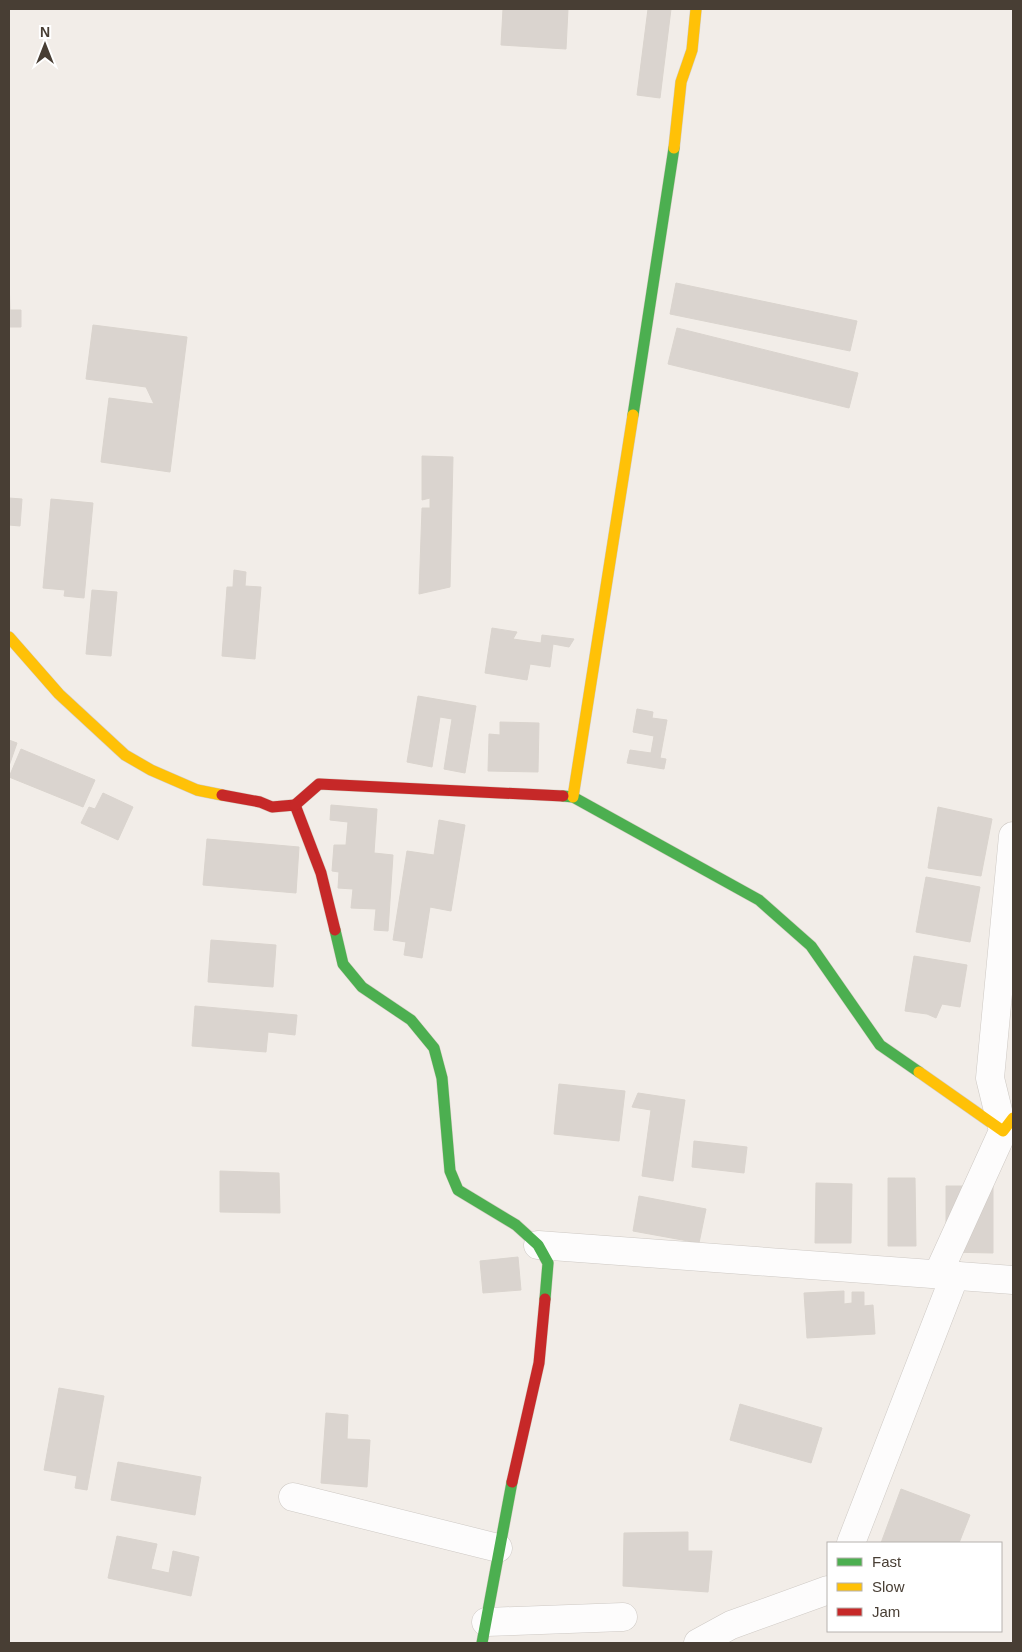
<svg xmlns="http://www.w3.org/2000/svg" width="1022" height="1652" font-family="Arial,sans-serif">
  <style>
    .building { fill: #dad4cf; stroke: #dad4ce }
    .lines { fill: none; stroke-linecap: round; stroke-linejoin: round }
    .street-casing { stroke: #cec9c4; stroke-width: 29 }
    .fast-casing { stroke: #d3ccc0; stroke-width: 12 }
    .slow-casing { stroke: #d3ccc0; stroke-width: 12 }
    .jam-casing { stroke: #d3ccc0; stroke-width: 12 }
    .street { stroke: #fdfcfc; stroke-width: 28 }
    .fast { stroke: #4caf50; stroke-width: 11 }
    .slow { stroke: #ffc107; stroke-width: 11 }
    .jam { stroke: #c62828; stroke-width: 11 }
  </style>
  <rect width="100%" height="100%" fill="#f2ede8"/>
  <!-- building -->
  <g class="building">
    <polygon points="503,9 568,9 566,49 501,45"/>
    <polygon points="648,9 671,9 660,98 637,95"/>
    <polygon points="9,280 10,310 21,310 21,327 9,327"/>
    <polygon points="676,283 857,321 850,351 670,314"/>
    <polygon points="93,325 187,337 170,472 101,462 109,398 154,404 146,387 86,379"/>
    <polygon points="677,328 858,373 849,408 668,364"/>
    <polygon points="422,456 453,457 450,587 419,594 422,508 430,508 430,498 422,500"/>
    <polygon points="9,498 22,499 20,526 9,525"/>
    <polygon points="51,499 93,503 84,598 64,596 65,590 43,588"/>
    <polygon points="234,570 246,572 245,586 261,587 255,659 222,656 227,587 233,587"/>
    <polygon points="92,590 117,592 111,656 86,654"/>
    <polygon points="492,628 517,632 513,639 541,643 542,635 574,639 569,647 553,644 550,667 530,664 527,680 485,673"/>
    <polygon points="418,696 476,706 465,773 444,769 452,719 440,717 432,767 407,762"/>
    <polygon points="637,709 653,712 652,718 667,720 660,758 666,759 664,769 627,763 630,750 651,753 654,736 633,732"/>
    <polygon points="500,722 539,723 538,772 488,771 489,734 500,735"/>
    <polygon points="9,740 17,743 9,766"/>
    <polygon points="21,749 95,780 83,807 9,777"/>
    <polygon points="103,793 133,807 118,840 81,823 89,807 95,809"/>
    <polygon points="331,805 377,809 374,853 393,855 388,931 374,930 376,909 351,908 353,889 338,888 339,872 332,871 334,845 346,845 348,822 330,820"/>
    <polygon points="938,807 992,819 981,876 928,868"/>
    <polygon points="439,820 465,825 451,911 430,907 422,958 404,955 406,942 393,940 407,851 434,855"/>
    <polygon points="207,839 299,847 296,893 203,885"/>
    <polygon points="926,877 980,887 970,942 916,932"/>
    <polygon points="211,940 276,945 273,987 208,982"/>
    <polygon points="914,956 967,965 960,1007 942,1004 936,1018 927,1014 905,1011"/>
    <polygon points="195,1006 297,1015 295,1035 268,1032 266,1052 192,1046"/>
    <polygon points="559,1084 625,1091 619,1141 554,1134"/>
    <polygon points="638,1093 685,1100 673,1181 642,1176 651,1110 632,1107"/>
    <polygon points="694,1141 747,1147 744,1173 692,1167"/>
    <polygon points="220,1171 279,1173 280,1213 220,1212"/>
    <polygon points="888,1178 915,1178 916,1246 888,1246"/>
    <polygon points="816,1183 852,1184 851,1243 815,1243"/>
    <polygon points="946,1186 993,1186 993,1253 946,1252"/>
    <polygon points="639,1196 706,1209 699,1243 633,1231"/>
    <polygon points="518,1257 521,1290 483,1293 480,1261"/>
    <polygon points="844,1291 844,1304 852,1303 852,1292 864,1292 864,1306 873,1305 875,1334 807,1338 804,1293"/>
    <polygon points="59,1388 104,1396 87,1490 75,1488 77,1476 44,1470"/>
    <polygon points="740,1404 822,1428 811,1463 730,1440"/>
    <polygon points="326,1413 348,1415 347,1439 370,1440 367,1487 321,1483"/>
    <polygon points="118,1462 201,1477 195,1515 111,1500"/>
    <polygon points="901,1489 970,1515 959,1543 881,1543"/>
    <polygon points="688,1532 688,1551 712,1551 708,1592 623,1586 624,1533"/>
    <polygon points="117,1536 157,1544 151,1569 169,1573 173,1551 199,1557 191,1596 108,1578"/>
  </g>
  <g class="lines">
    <defs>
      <g id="street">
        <polyline points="538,1245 1013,1280"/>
        <polyline points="938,1274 1003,1131 990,1078 1013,836"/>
        <polyline points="293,1497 498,1548"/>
        <polyline points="851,1543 955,1275"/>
        <polyline points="486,1622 623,1617"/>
        <polyline points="698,1643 731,1625 828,1590"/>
      </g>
      <g id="fast">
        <polyline points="633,415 674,148"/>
        <polyline points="563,796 573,797 759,900 811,946 880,1045 919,1072"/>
        <polyline points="335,930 343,964 362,987 411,1020 434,1048 442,1078 450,1171 458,1190 516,1225 538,1245 548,1263 545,1299"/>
        <polyline points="482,1643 512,1482"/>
      </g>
      <g id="slow">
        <polyline points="674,148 681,82 692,50 696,9"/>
        <polyline points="9,637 59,694 125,755 151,770 197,790 222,795"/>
        <polyline points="573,797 633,415"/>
        <polyline points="919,1072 1003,1131 1013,1118"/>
      </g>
      <g id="jam">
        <polyline points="222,795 260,802 272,807 295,805 321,873 335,930"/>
        <polyline points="295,805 319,784 563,796"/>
        <polyline points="512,1482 539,1363 545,1299"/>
      </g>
    </defs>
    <!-- street casing -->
    <use href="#street" class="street-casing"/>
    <!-- fast casing -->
    <use href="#fast" class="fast-casing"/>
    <!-- slow casing -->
    <use href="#slow" class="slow-casing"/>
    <!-- jam casing -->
    <use href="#jam" class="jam-casing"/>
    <!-- street -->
    <use href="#street" class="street"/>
    <!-- fast -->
    <use href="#fast" class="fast"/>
    <!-- slow -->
    <use href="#slow" class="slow"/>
    <!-- jam -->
    <use href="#jam" class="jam"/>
  </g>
  <!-- border -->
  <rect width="1022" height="1652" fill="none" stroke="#483e34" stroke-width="20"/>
  <!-- legend -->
  <rect x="827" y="1542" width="175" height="90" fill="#ffffff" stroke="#b6b2ae"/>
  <rect x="837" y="1558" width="25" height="8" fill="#4caf50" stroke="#b6b2ae"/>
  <text x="872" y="1567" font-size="15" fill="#483e34">Fast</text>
  <rect x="837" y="1583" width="25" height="8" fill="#ffc107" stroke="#b6b2ae"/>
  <text x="872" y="1592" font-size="15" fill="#483e34">Slow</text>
  <rect x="837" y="1608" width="25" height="8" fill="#c62828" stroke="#b6b2ae"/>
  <text x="872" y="1617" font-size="15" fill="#483e34">Jam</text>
  <!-- north arrow -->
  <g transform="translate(45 45)" stroke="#ffffff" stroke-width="4" paint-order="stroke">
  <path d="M0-4L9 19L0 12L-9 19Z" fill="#483e34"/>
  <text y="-8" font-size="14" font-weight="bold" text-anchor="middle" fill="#483e34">N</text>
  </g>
</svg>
